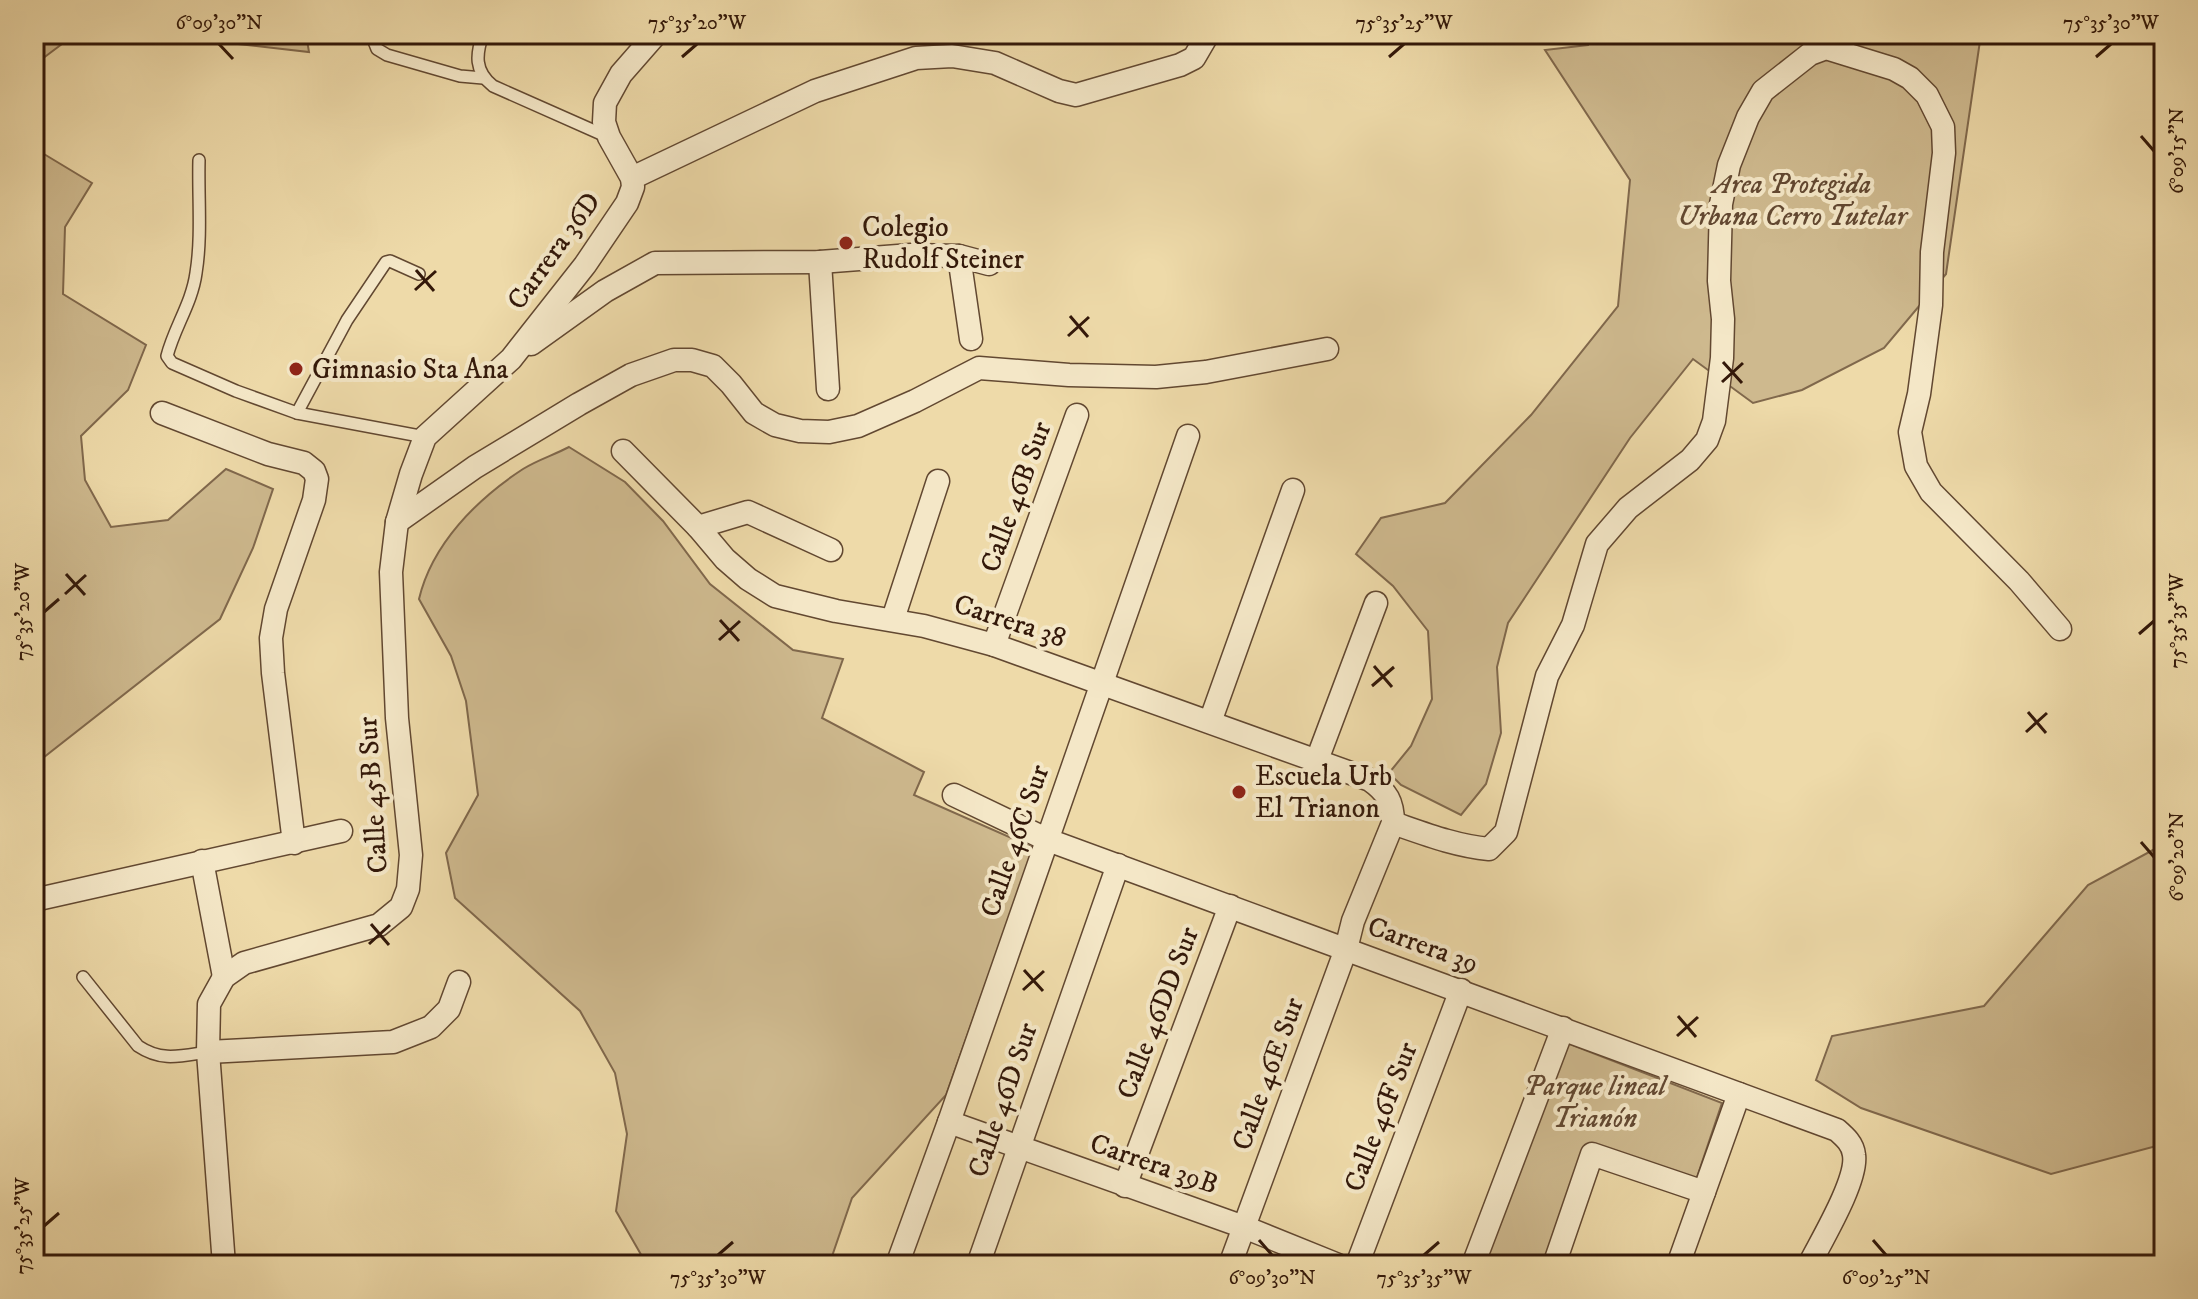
<svg xmlns="http://www.w3.org/2000/svg" width="2198" height="1299" font-family="'IM FELL DW Pica',serif">
  <style>
    .green { fill: #ceb98e; stroke: #80684c; stroke-width: 2 }
    .lines { fill: none; stroke-linecap: round; stroke-linejoin: round }
    .lane-casing { stroke: #624831; stroke-width: 14 }
    .street-casing { stroke: #624831; stroke-width: 25 }
    .lane { stroke: #f4e7c7; stroke-width: 11 }
    .street { stroke: #f4e7c7; stroke-width: 22 }
    .ticks { fill: none; stroke: #331809; stroke-width: 3 }
    .poi-dot { fill: #8f2418; stroke: #f4e7c7; stroke-width: 3 }
    .labels { text-anchor: middle; dominant-baseline: central; stroke-width: 8; stroke-linejoin: round; paint-order: stroke }
    .park-label { font-size: 28px; font-style: italic; fill: #624831; stroke: #f4e7c7 }
    .poi-label { font-size: 28px; fill: #331809; stroke: #f4e7c7; text-anchor: start }
    .street-label { font-size: 28px; fill: #331809; stroke: #f4e7c7 }
    .neatline { fill: none; stroke: #331809; stroke-width: 3 }
    .ticks-label { font-size: 20px; text-anchor: middle; fill: #331809 }
  </style>
  <rect width="100%" height="100%" fill="#eedaa9"/>
  <filter id="stains"><feTurbulence type="fractalNoise" baseFrequency=".0025" numOctaves="4"/><feColorMatrix values="0 0 0 0 .2 0 0 0 0 .09 0 0 0 0 .02 0 0 0 .5 -.17"/></filter>
  <radialGradient id="worn" r=".72"><stop offset=".6" stop-color="#630" stop-opacity="0"/><stop offset="1" stop-color="#630" stop-opacity=".3"/></radialGradient>
  <!-- green -->
  <g class="green">
    <polygon points="34,34 306,34 309,52 211,41 74,35 34,65"/>
    <polygon points="1594,34 1981,34 1946,274 1884,348 1802,390 1753,403 1693,359 1630,438 1508,623 1497,667 1501,733 1486,784 1461,815 1401,785 1389,773 1411,746 1432,699 1428,631 1393,586 1356,554 1381,518 1445,503 1531,415 1618,306 1630,180 1545,50 1588,45"/>
    <polygon points="34,148 92,183 65,227 63,294 146,345 128,390 81,436 85,480 111,527 168,520 226,469 273,489 253,548 220,619 34,765"/>
    <path d="M 569,447 L 625,482 L 663,521 L 710,584 L 793,650 L 843,659 L 822,718 L 924,772 L 914,795 L 1034,848 L 946,1095 L 852,1198 L 829,1265 L 647,1265 L 616,1211 L 627,1134 L 615,1073 L 580,1011 L 455,898 L 446,853 L 478,795 L 466,701 L 451,656 L 419,599 C 432,544 477,499 523,469 C 537,460 554,455 569,447 Z"/>
    <polygon points="2164,844 2164,1144 2051,1174 1861,1108 1816,1080 1832,1036 1984,1006 2088,885"/>
    <polygon points="1567,1043 1722,1103 1695,1183 1588,1147 1543,1265 1483,1265"/>
  </g>
  <g class="lines">
    <defs>
      <g id="lane">
        <polyline points="371,34 377,49 387,55 460,76 483,78"/>
        <path d="M 483,34 C 476,54 474,71 493,86 L 608,137"/>
        <path d="M 199,160 C 198,197 202,236 196,273 C 192,303 174,328 167,356 L 172,363 L 236,391 L 297,413 L 425,437"/>
        <polyline points="297,413 347,320 386,262 390,261 419,274"/>
        <path d="M 83,977 L 138,1046 C 162,1062 180,1056 208,1052"/>
      </g>
      <g id="street">
        <polyline points="632,178 815,91 916,58 952,56 995,63 1059,91 1076,95 1180,65 1194,58 1208,34"/>
        <polyline points="959,256 971,339"/>
        <polyline points="820,262 828,389"/>
        <polyline points="531,344 605,291 655,263 820,262 911,255 959,256 989,264"/>
        <polyline points="162,413 268,454 304,463 314,471 317,479 314,500 276,609 271,638 273,673 294,843"/>
        <path d="M 623,451 L 698,527 L 725,559 L 748,579 L 775,596 L 836,611 L 924,626 L 994,645 L 1370,780 C 1387,792 1393,802 1393,823 L 1353,921 L 1346,949 L 1230,1265"/>
        <polyline points="397,522 475,467 579,404 631,375 674,360 692,360 713,366 731,384 754,413 775,425 800,431 829,432 858,426 915,401 979,368 1069,375 1156,377 1206,372 1327,349"/>
        <polyline points="698,527 748,512 831,550"/>
        <polyline points="893,619 938,481"/>
        <polyline points="994,645 1077,415"/>
        <polyline points="1210,722 1293,490"/>
        <polyline points="1317,760 1376,603"/>
        <path d="M 954,795 L 1048,840 L 1837,1130 C 1845,1137 1853,1144 1854,1155 C 1858,1180 1821,1241 1809,1265"/>
        <path d="M 1393,823 C 1425,834 1456,846 1489,849 L 1506,832 L 1547,676 L 1573,625 L 1597,544 L 1628,508 L 1690,460 L 1707,440 L 1714,421 L 1722,358 L 1723,319 L 1719,281 L 1721,204 L 1729,165 L 1748,117 L 1763,91 L 1810,54 L 1826,48 L 1894,69 L 1910,78 L 1927,95 L 1943,127 L 1944,153 L 1932,252 L 1931,305 L 1919,394 L 1910,432 L 1916,466 L 1931,492 L 2019,581 L 2060,629"/>
        <polyline points="202,861 224,977"/>
        <polyline points="34,900 341,831"/>
        <polyline points="208,1052 393,1042 431,1027 449,1009 459,982"/>
        <polyline points="949,1122 1244,1227 1338,1265"/>
        <polyline points="1125,1186 1230,906"/>
        <polyline points="224,1265 208,1052 209,1004 224,977 244,963 379,925 401,907 408,889 411,855 397,718 391,572 397,522 411,474 425,437 511,359 585,265 627,203 633,187 632,178 609,137 604,122 605,103 621,74 656,34"/>
        <polyline points="897,1265 949,1122 1188,436"/>
        <polyline points="978,1265 1118,865"/>
        <polyline points="1357,1265 1461,990"/>
        <polyline points="1473,1265 1563,1028"/>
        <polyline points="1554,1265 1592,1154 1704,1192"/>
        <polyline points="1678,1265 1739,1094"/>
      </g>
    </defs>
    <!-- lane casing -->
    <use href="#lane" class="lane-casing"/>
    <!-- street casing -->
    <use href="#street" class="street-casing"/>
    <!-- lane -->
    <use href="#lane" class="lane"/>
    <!-- street -->
    <use href="#street" class="street"/>
  </g>
  <!-- ticks -->
  <path class="ticks" d="M 219,44 L 233,59M 682,57 L 697,44M 1389,57 L 1404,44M 2096,57 L 2111,44M 2141,136 L 2154,151M 416,270 L 434,291M 415,290 L 436,271M 1070,316 L 1088,337M 1068,336 L 1089,317M 1723,362 L 1742,383M 1722,382 L 1743,363M 66,574 L 85,595M 65,594 L 86,575M 44,612 L 59,599M 720,620 L 739,641M 2139,634 L 2154,621M 719,640 L 740,621M 1374,666 L 1392,687M 1372,686 L 1394,667M 2028,712 L 2046,733M 2026,732 L 2047,713M 2141,842 L 2154,857M 371,924 L 389,945M 369,944 L 390,925M 1024,970 L 1043,991M 1023,990 L 1044,971M 1678,1016 L 1696,1037M 1677,1036 L 1698,1017M 44,1226 L 59,1213M 1259,1240 L 1272,1255M 1873,1240 L 1886,1255M 718,1255 L 733,1242M 1424,1255 L 1439,1242"/>
  <!-- markers -->
  <g class="poi-dot">
    <circle cx="846" cy="243" r="8"/>
    <circle cx="296" cy="369" r="8"/>
    <circle cx="1239" cy="792" r="8"/>
  </g>
  <g class="labels">
    <!-- park labels -->
    <g class="park-label">
      <text x="1792" y="184">Area Protegida<tspan x="1792" dy="32">Urbana Cerro Tutelar</tspan></text>
      <text x="1595" y="1086">Parque lineal<tspan x="1595" dy="32">Trianón</tspan></text>
    </g>
    <!-- poi labels -->
    <g class="poi-label">
      <text x="862" y="227">Colegio<tspan x="862" dy="32">Rudolf Steiner</tspan></text>
      <text x="312" y="369">Gimnasio Sta Ana</text>
      <text x="1255" y="776">Escuela Urb<tspan x="1255" dy="32">El Trianon</tspan></text>
    </g>
    <!-- street labels -->
    <g class="street-label">
      <text transform="translate(554 251) rotate(-54)">Carrera 36D</text>
      <text transform="translate(1016 497) rotate(-70)">Calle 46B Sur</text>
      <text transform="translate(1010 621) rotate(18)">Carrera 38</text>
      <text transform="translate(373 795) rotate(-94)">Calle 45B Sur</text>
      <text transform="translate(1015 841) rotate(-71)">Calle 46C Sur</text>
      <text transform="translate(1423 945) rotate(20)">Carrera 39</text>
      <text transform="translate(1158 1013) rotate(-69)">Calle 46DD Sur</text>
      <text transform="translate(1268 1074) rotate(-70)">Calle 46E Sur</text>
      <text transform="translate(1003 1100) rotate(-71)">Calle 46D Sur</text>
      <text transform="translate(1381 1117) rotate(-69)">Calle 46F Sur</text>
      <text transform="translate(1154 1164) rotate(19)">Carrera 39B</text>
    </g>
  </g>
  <!-- margin -->
  <rect width="2198" height="1299" fill="none" stroke="#eedaa9" stroke-width="88"/>
  <rect x="44" y="44" width="2110" height="1211" class="neatline"/>
  <g class="ticks-label">
    <text x="219" y="29">6°09'30"N</text>
    <text x="697" y="29">75°35'20"W</text>
    <text x="1404" y="29">75°35'25"W</text>
    <text x="2111" y="29">75°35'30"W</text>
    <text transform="translate(2176 151) rotate(-90)" y="7">6°09'15"N</text>
    <text transform="translate(22 612) rotate(-90)" y="7">75°35'20"W</text>
    <text transform="translate(2176 621) rotate(-90)" y="7">75°35'35"W</text>
    <text transform="translate(2176 857) rotate(-90)" y="7">6°09'20"N</text>
    <text transform="translate(22 1226) rotate(-90)" y="7">75°35'25"W</text>
    <text x="718" y="1284">75°35'30"W</text>
    <text x="1272" y="1284">6°09'30"N</text>
    <text x="1424" y="1284">75°35'35"W</text>
    <text x="1886" y="1284">6°09'25"N</text>
  </g>
  <rect width="100%" height="100%" filter="url(#stains)"/>
  <rect width="100%" height="100%" fill="url(#worn)"/>
</svg>
